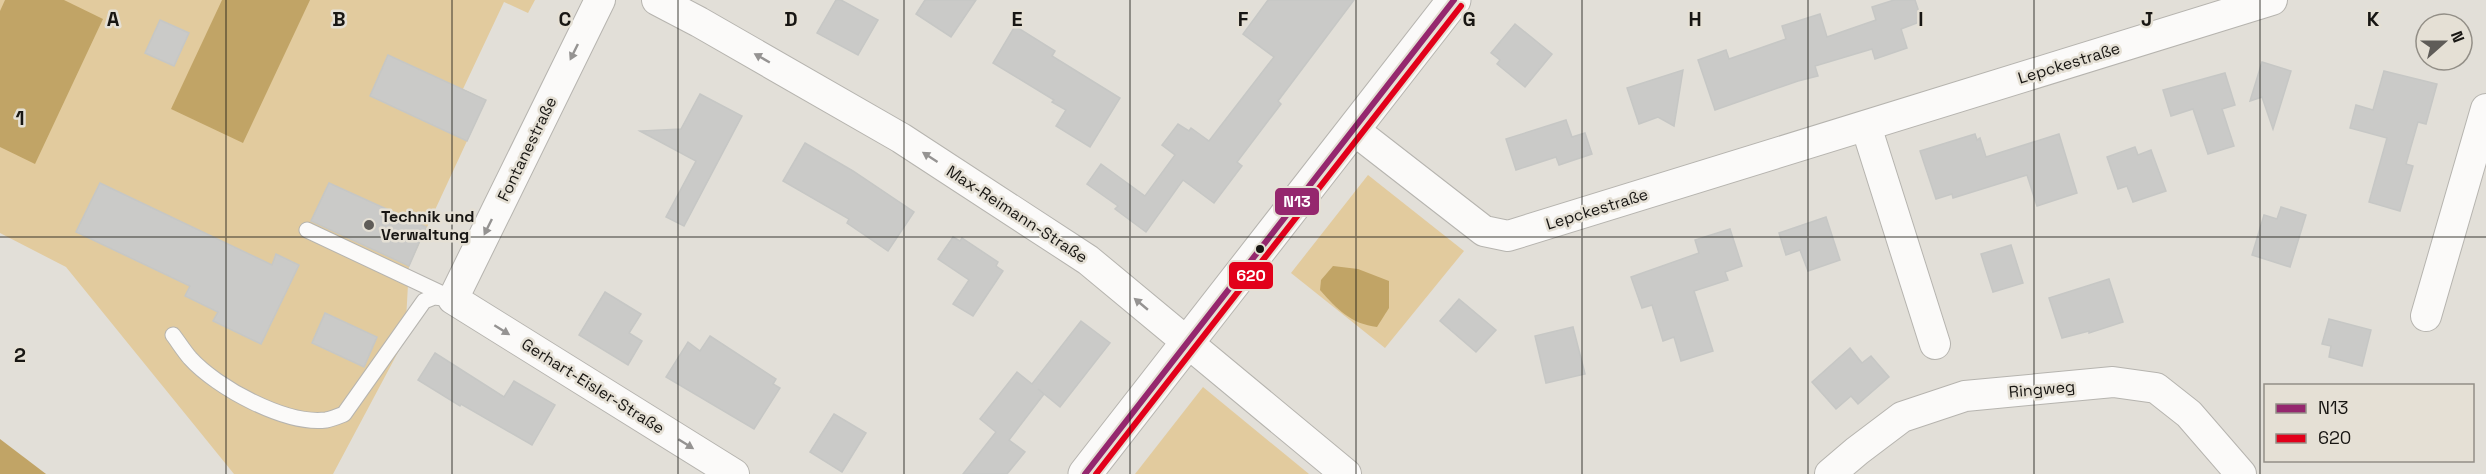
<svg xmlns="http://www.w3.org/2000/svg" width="2486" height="474" font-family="'Space Grotesk',sans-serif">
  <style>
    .green { fill: #e2cb9e }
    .water { fill: #c1a466 }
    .building { fill: #cacac8; stroke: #c6c7c5; stroke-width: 1.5 }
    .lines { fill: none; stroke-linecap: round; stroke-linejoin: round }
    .lane-casing { stroke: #b6b4af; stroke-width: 17 }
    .street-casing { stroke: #b6b4af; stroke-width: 32 }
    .secondary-casing { stroke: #b6b4af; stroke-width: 35 }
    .lane { stroke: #fbfaf9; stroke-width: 15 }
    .street { stroke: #fbfaf9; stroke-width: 30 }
    .secondary { stroke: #fbfaf9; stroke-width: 33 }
    .bus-1-casing { stroke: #e5e0d5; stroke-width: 10 }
    .bus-2-casing { stroke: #e5e0d5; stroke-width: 10 }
    .bus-1 { stroke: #95276e; stroke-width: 6 }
    .bus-2 { stroke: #e2001a; stroke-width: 6 }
    .oneway { fill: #959392 }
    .grid { fill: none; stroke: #181613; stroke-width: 1.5; stroke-opacity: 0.55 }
    .poi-dot { fill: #5f5c58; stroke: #e5e0d5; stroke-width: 2 }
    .bus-dot { fill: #181613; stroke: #e5e0d5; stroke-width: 2 }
    .labels { text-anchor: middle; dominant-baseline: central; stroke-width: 5; stroke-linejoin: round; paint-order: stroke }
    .street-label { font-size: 16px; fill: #181613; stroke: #e5e0d5 }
    .poi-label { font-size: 16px; font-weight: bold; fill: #181613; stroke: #e5e0d5; text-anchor: start }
    .grid-label { font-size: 20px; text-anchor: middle; font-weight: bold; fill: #181613; stroke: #e5e0d5; stroke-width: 5; stroke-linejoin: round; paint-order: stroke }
    .line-badge { stroke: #e5e0d5; stroke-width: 2 }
    .badge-label { font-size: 16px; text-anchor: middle; font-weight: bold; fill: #fff }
  </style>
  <rect width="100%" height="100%" fill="#e2dfd8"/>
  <!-- green -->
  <g class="green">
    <polygon points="0,0 535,0 528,13 504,2 463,89 486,100 409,266 405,339 333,474 234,474 66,267 0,233"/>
    <polygon points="1368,175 1464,251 1385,348 1291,273"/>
    <polygon points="1203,387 1309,474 1135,474"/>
  </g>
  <!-- water -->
  <g class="water">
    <polygon points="5,0 64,0 103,19 35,164 0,147 0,11"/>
    <polygon points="222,0 310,0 243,143 171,109"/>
    <path d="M 1333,266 L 1358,269 L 1389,281 L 1389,308 L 1377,327 C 1351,324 1337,309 1320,290 L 1321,280 Z"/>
    <polygon points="0,439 46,474 0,474"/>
  </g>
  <!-- building -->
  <g class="building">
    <polygon points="836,0 841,0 878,20 858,55 817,33"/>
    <polygon points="925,0 976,0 951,37 916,14"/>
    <polygon points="1268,0 1354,0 1278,101 1281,104 1237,162 1242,166 1214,203 1183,180 1146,232 1115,209 1118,206 1087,184 1101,164 1145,196 1175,155 1162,145 1178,124 1189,131 1191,128 1209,141 1274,57 1243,34"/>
    <polygon points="1894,0 1915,0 1922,21 1901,29 1907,48 1875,59 1872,49 1815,66 1818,76 1798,81 1715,110 1698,60 1726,50 1729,59 1786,39 1782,26 1820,14 1827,37 1876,20 1872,7"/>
    <polygon points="160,20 189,33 174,66 145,53"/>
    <polygon points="1515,24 1552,54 1525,87 1497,64 1500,60 1491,53"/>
    <polygon points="1015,26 1055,51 1052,56 1120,98 1090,147 1056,126 1066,110 1052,102 1054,100 993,63"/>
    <polygon points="388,55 486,100 467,141 370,96"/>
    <polygon points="2262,62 2291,71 2273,129 2262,97 2250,101"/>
    <polygon points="1683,70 1674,126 1658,117 1639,124 1627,88"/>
    <polygon points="2384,71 2437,84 2426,124 2418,122 2406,164 2413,166 2400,211 2369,202 2387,138 2350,128 2356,105 2373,110"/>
    <polygon points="2225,73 2235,105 2222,109 2234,146 2208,154 2193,109 2171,116 2163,90"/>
    <polygon points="700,94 742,116 684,226 666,217 696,161 640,131 681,129"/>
    <polygon points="1566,120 1572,137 1585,133 1592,154 1559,165 1556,157 1516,170 1506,139"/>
    <polygon points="1975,134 1977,140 1980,138 1986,157 2059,134 2077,193 2037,206 2027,175 1953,198 1952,194 1936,199 1920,151"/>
    <polygon points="805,143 853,171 914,212 888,251 847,223 849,219 783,181"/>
    <polygon points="2135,147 2138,155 2151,150 2166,191 2133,202 2127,186 2118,189 2107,157"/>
    <polygon points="100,183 272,265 276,254 299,265 261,344 213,321 218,312 185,296 190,286 76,232"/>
    <polygon points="329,183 426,227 409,266 311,221"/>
    <polygon points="2281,207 2306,215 2290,267 2252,255 2264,215 2277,219"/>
    <polygon points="1826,217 1840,260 1808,271 1800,250 1786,255 1779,233"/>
    <polygon points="1730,229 1742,266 1725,272 1728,280 1694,291 1713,351 1681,361 1674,337 1663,341 1652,305 1642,308 1631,277 1699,253 1695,240"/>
    <polygon points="953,237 960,241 962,238 998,262 996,266 1003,271 973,316 953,304 969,280 938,259"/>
    <polygon points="2011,245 2023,283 1993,292 1981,254"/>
    <polygon points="2109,279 2123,322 2089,333 2089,331 2062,338 2049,298"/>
    <polygon points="605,292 641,314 629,333 642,341 628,365 579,335"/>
    <polygon points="1459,299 1496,330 1476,352 1440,321"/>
    <polygon points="325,313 377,337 364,367 312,343"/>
    <polygon points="2329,319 2371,330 2362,366 2329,357 2331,346 2322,344"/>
    <polygon points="1081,321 1110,343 1060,407 1038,389 1044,394 1009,440 1025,452 1007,474 963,474 996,432 980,419 1017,372 1032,384"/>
    <polygon points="1573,327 1585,374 1546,383 1535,336"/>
    <polygon points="710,336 776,379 773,384 780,388 754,429 666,377 688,342 700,351"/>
    <polygon points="1850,348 1862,363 1871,356 1889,377 1858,404 1851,396 1836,409 1812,382"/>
    <polygon points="435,353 504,397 514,381 555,405 532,445 461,404 460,406 418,380"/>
    <polygon points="834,414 866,433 842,472 810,452"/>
  </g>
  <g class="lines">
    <defs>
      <g id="lane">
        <polyline points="307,230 447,296"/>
        <path d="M 173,335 C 179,343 184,351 190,358 C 217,388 286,425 326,420 C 332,419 339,416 344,414 L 424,301 L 434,297 L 453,299"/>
      </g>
      <g id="street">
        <polyline points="600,0 453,299 734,474"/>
        <polyline points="657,0 699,22 901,138 1088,260 1346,474"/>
        <polyline points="1866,126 1935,344"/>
        <polyline points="1354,130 1484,231 1508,236 2272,0"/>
        <polyline points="2426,316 2486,109"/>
        <polyline points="1830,474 1857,451 1902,417 1965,396 2113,382 2156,388 2189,414 2241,474"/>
      </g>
      <polyline id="secondary" points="1085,474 1454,0"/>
    </defs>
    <!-- lane casing -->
    <use href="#lane" class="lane-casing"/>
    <!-- street casing -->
    <use href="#street" class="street-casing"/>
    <!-- secondary casing -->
    <use href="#secondary" class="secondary-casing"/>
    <!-- lane -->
    <use href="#lane" class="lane"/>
    <!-- street -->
    <use href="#street" class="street"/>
    <!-- secondary -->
    <use href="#secondary" class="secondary"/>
    <defs>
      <polyline id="bus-1" points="1085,474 1454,0"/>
      <polyline id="bus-2" points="1096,474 1461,6"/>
    </defs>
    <!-- bus-1 casing -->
    <use href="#bus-1" class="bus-1-casing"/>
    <!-- bus-2 casing -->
    <use href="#bus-2" class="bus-2-casing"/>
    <!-- bus-1 -->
    <use href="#bus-1" class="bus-1"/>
    <!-- bus-2 -->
    <use href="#bus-2" class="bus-2"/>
  </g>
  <!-- one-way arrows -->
  <defs><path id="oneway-solid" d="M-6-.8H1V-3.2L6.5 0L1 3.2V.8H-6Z" transform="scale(1.5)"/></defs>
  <g class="oneway">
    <use href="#oneway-solid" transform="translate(574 52) rotate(116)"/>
    <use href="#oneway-solid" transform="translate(762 58) rotate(-150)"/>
    <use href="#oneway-solid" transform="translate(930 157) rotate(-147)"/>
    <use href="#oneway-solid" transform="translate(488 227) rotate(116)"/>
    <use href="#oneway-solid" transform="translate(1141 304) rotate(-140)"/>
    <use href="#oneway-solid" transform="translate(502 330) rotate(32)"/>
    <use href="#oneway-solid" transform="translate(686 444) rotate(32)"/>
  </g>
  <!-- grid -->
  <path class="grid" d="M 226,0 L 226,474M 452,0 L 452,474M 678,0 L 678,474M 904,0 L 904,474M 1130,0 L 1130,474M 1356,0 L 1356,474M 1582,0 L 1582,474M 1808,0 L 1808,474M 2034,0 L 2034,474M 2260,0 L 2260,474M 0,237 L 2486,237"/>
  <!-- markers -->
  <circle class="poi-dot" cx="369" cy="225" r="6"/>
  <circle class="bus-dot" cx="1260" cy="249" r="5"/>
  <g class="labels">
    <!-- street labels -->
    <g class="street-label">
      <text transform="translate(2069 63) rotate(-17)">Lepckestraße</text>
      <text transform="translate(527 149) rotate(-64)">Fontanestraße</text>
      <text transform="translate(1597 209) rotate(-17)">Lepckestraße</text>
      <text transform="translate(1017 214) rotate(33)">Max-Reimann-Straße</text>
      <text transform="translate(593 386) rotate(32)">Gerhart-Eisler-Straße</text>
      <text transform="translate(2042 389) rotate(-5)">Ringweg</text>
    </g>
    <!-- poi labels -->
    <g class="poi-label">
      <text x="381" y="216">Technik und<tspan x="381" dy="18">Verwaltung</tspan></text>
    </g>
  </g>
  <g class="grid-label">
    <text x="113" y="26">A</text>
    <text x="339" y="26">B</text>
    <text x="565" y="26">C</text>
    <text x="791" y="26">D</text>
    <text x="1017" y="26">E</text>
    <text x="1243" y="26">F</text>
    <text x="1469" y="26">G</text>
    <text x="1695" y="26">H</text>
    <text x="1921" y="26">I</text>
    <text x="2147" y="26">J</text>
    <text x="2373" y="26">K</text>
    <text x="20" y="125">1</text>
    <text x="20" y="362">2</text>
  </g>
  <g class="line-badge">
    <rect x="1274" y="187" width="46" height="29" rx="6" fill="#95276e"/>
    <rect x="1228" y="261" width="46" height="29" rx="6" fill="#e2001a"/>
  </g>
  <g class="badge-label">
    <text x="1297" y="207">N13</text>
    <text x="1251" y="281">620</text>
  </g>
  <!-- legend -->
  <rect x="2264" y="384" width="210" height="78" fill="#e5e0d5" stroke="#938f87" stroke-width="1.5"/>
  <rect x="2276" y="404" width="30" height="9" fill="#95276e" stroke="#938f87" stroke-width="1.5"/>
  <text x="2318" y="414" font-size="18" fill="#181613">N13</text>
  <rect x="2276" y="434" width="30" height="9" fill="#e2001a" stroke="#938f87" stroke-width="1.5"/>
  <text x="2318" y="444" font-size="18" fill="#181613">620</text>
  <!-- north arrow -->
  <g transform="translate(2444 42) rotate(69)"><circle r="28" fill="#e5e0d5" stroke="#938f87" stroke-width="1.5"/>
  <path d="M0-4.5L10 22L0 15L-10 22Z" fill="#5f5c58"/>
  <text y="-9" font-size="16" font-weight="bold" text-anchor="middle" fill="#181613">N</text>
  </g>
</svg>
